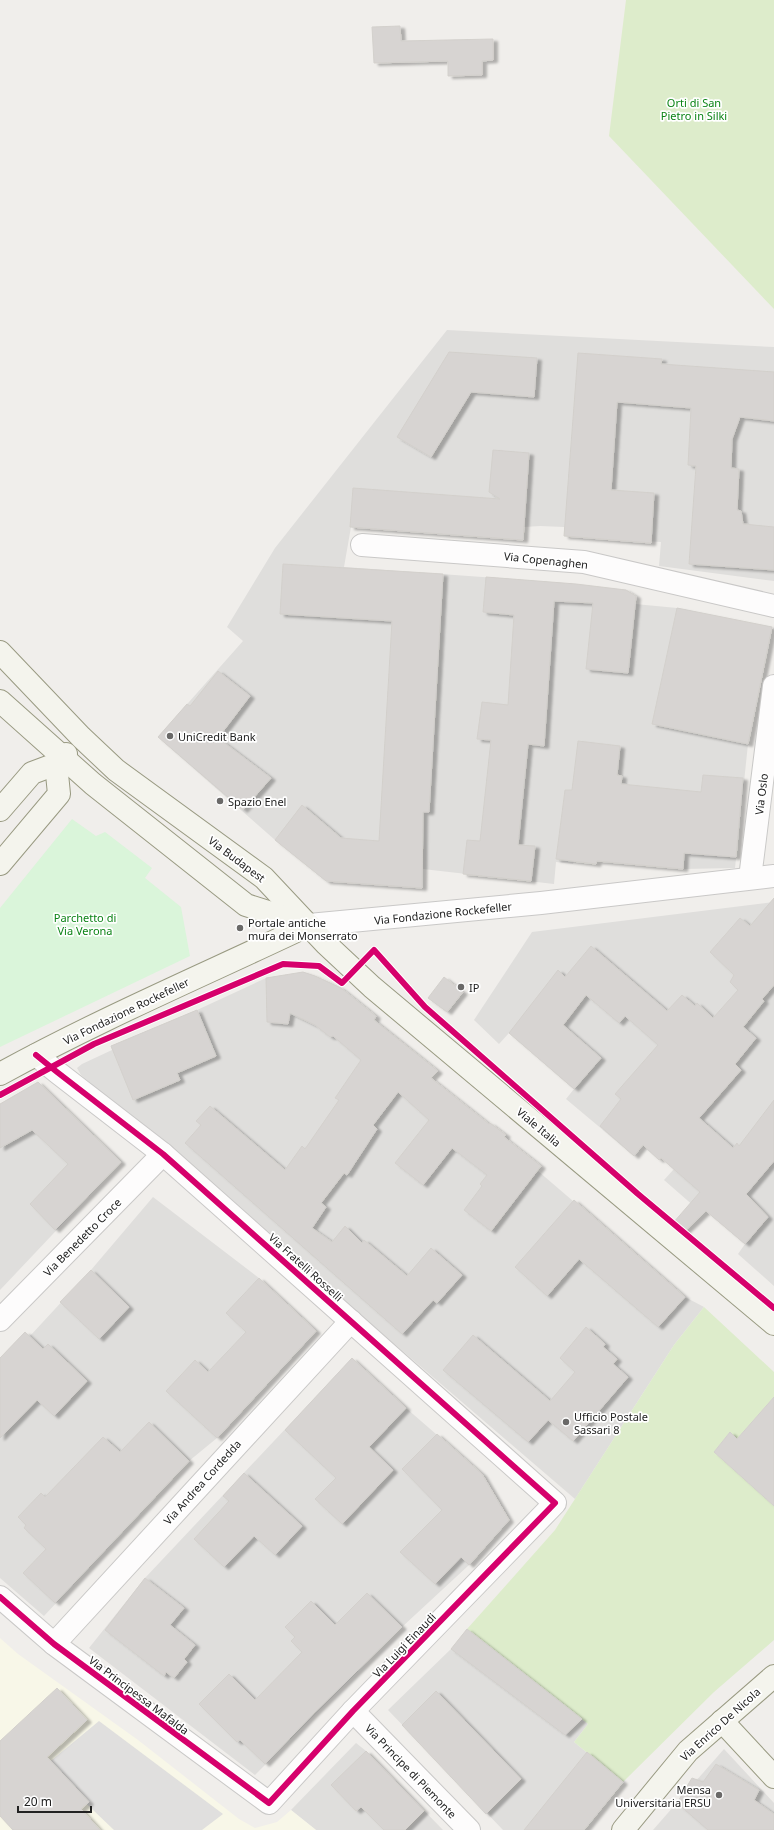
<svg xmlns="http://www.w3.org/2000/svg" width="774" height="1830" font-family="'Noto Sans',sans-serif">
  <style>
    .residential { fill: #dfdedc }
    .education { fill: #f8f7e8 }
    .park { fill: #daf5da }
    .garden { fill: #ddeccb }
    .parking { fill: #e0dfde }
    .building { fill: #d7d4d2; stroke: #d3d0cc; filter: url(#shadow) }
    .lines { fill: none; stroke-linecap: round; stroke-linejoin: round }
    .street-casing { stroke: #c9c8c7; stroke-width: 24 }
    .secondary-casing { stroke: #999a82; stroke-width: 24 }
    .street { stroke: #fdfcfc; stroke-width: 22 }
    .secondary { stroke: #f4f4ed; stroke-width: 22 }
    .cycleway-casing { stroke: #fff; stroke-width: 8 }
    .cycleway { stroke: #d6006c; stroke-width: 6 }
    .poi-dot { fill: #6a6968; stroke: #fff; stroke-width: 1.5 }
    .labels { text-anchor: middle; dominant-baseline: central; stroke-width: 3.5; stroke-linejoin: round; paint-order: stroke }
    .park-label { font-size: 11px; fill: #0c8416; stroke: #fff }
    .street-label { font-size: 11px; fill: #222; stroke: #fff }
    .poi-label { font-size: 11px; fill: #222; stroke: #fff; text-anchor: start }
  </style>
  <defs>
    <filter id="shadow"><feDropShadow dx="4.5" dy="2.5" stdDeviation="1" flood-color="#0004"/></filter>
  </defs>
  <rect width="100%" height="100%" fill="#f0eeeb"/>
  <!-- residential -->
  <g class="residential">
    <polygon points="447,330 774,347 774,581 659,566 661,542 564,536 564,527 540,526 524,527 523,540 351,527 344,567 564,583 626,590 636,596 635,604 677,608 772,627 748,744 735,868 683,869 641,865 643,841 616,839 613,863 597,861 596,864 574,861 573,864 556,862 554,884 423,869 422,888 326,881 275,840 158,737 243,641 227,627 275,548"/>
    <polygon points="774,902 774,1286 738,1254 745,1244 706,1211 703,1214 664,1180 674,1169 661,1158 659,1160 643,1146 634,1156 566,1099 574,1089 509,1033 499,1044 474,1020 532,932"/>
    <polygon points="303,972 315,976 341,988 376,1016 375,1020 438,1071 431,1078 488,1124 490,1123 506,1135 503,1139 541,1166 538,1171 685,1297 704,1307 674,1345 575,1499 81,1075 77,1068 82,1064 112,1050 111,1046 197,1010 266,978"/>
    <polygon points="38,1082 121,1162 0,1290 0,1104"/>
    <polygon points="153,1197 259,1278 316,1331 217,1438 189,1461 44,1616 0,1578 0,1358 25,1332 30,1336 91,1270"/>
    <polygon points="352,1358 406,1408 482,1474 509,1520 469,1565 402,1627 255,1775 89,1648 145,1578"/>
    <polygon points="467,1629 588,1724 574,1742 623,1782 584,1830 503,1830 388,1710 451,1649"/>
    <polygon points="356,1743 366,1751 443,1830 316,1830 291,1810"/>
    <polygon points="724,1749 774,1803 774,1830 653,1830"/>
  </g>
  <!-- education -->
  <polygon class="education" points="0,1638 18,1654 138,1740 239,1819 255,1828 277,1822 291,1810 316,1830 0,1830"/>
  <!-- park -->
  <polygon class="park" points="72,819 96,836 105,832 152,868 145,878 181,907 190,956 0,1047 0,908"/>
  <!-- garden -->
  <g class="garden">
    <polygon points="626,0 774,0 774,309 609,136"/>
    <polygon points="704,1307 774,1372 774,1397 737,1439 730,1432 714,1452 774,1506 774,1640 714,1692 623,1782 574,1742 588,1724 467,1629 555,1530 674,1345"/>
  </g>
  <!-- parking -->
  <polygon class="parking" points="99,1721 223,1814 202,1830 114,1830 46,1765"/>
  <!-- building -->
  <g class="building">
    <polygon points="400,26 401,41 493,39 493,60 482,61 482,75 448,76 448,61 374,63 372,27"/>
    <polygon points="449,352 537,358 534,397 471,392 431,457 397,437"/>
    <polygon points="578,353 662,359 661,364 774,372 774,421 740,417 732,439 731,468 739,469 737,510 741,511 743,524 774,527 774,570 689,564 696,466 688,465 691,408 617,402 611,490 654,493 651,543 564,536"/>
    <polygon points="493,450 529,453 523,540 350,527 353,488 500,499 489,492"/>
    <polygon points="283,564 443,574 429,812 423,812 422,888 326,881 275,840 302,805 341,838 379,841 392,621 280,614"/>
    <polygon points="486,577 576,584 626,590 636,596 628,673 586,669 593,603 554,601 544,746 528,744 518,845 535,846 531,881 463,874 467,840 480,841 491,740 477,739 482,702 508,705 514,615 483,612"/>
    <polygon points="677,608 772,627 748,744 652,724"/>
    <polygon points="218,671 250,696 218,738 271,778 243,810 158,737 187,704 190,706"/>
    <polygon points="578,741 620,746 617,775 622,776 621,784 701,792 703,775 743,778 736,857 684,853 683,869 597,861 596,864 556,859 565,790 572,790"/>
    <polygon points="774,898 774,985 762,999 764,1001 743,1027 756,1038 735,1064 741,1070 699,1118 733,1148 737,1143 739,1146 774,1100 774,1161 746,1194 768,1217 745,1244 706,1211 684,1232 673,1223 700,1192 661,1158 659,1160 643,1145 634,1156 600,1126 621,1099 615,1094 658,1045 625,1016 619,1023 586,995 563,1025 601,1058 574,1089 509,1033 558,970 565,977 591,946 667,1011 682,995 695,1006 697,1003 713,1018 738,990 730,982 734,975 710,952 740,918 750,926"/>
    <polygon points="303,972 315,976 341,988 376,1016 374,1020 438,1071 431,1078 489,1124 490,1123 506,1135 504,1137 541,1166 491,1231 464,1210 482,1186 480,1184 487,1175 452,1148 423,1185 395,1163 429,1120 398,1092 373,1125 377,1129 347,1175 344,1173 321,1203 326,1207 312,1228 332,1242 345,1226 362,1243 364,1240 407,1276 431,1248 462,1275 437,1303 433,1300 402,1334 185,1143 201,1125 196,1121 210,1106 285,1170 302,1146 305,1149 339,1100 335,1098 361,1060 333,1036 330,1037 315,1025 290,1013 288,1024 267,1022 266,978"/>
    <polygon points="444,977 463,992 447,1012 428,998"/>
    <polygon points="197,1010 216,1056 177,1073 180,1080 133,1100 111,1046"/>
    <polygon points="38,1082 121,1162 55,1230 30,1204 68,1164 32,1130 0,1148 0,1104"/>
    <polygon points="574,1200 685,1297 658,1327 579,1259 547,1296 515,1267"/>
    <polygon points="91,1270 129,1307 99,1339 60,1302"/>
    <polygon points="259,1278 316,1331 217,1438 166,1391 195,1360 208,1372 246,1332 226,1313"/>
    <polygon points="586,1327 605,1344 603,1347 617,1359 613,1364 628,1377 573,1441 548,1420 528,1442 443,1370 473,1335 550,1401 575,1372 560,1358"/>
    <polygon points="25,1332 43,1349 48,1344 87,1381 54,1416 37,1400 0,1438 0,1358"/>
    <polygon points="352,1358 406,1408 369,1447 393,1470 342,1524 315,1499 336,1478 285,1430"/>
    <polygon points="774,1397 774,1506 714,1452 730,1432 737,1439"/>
    <polygon points="149,1422 189,1461 55,1603 23,1573 46,1549 24,1528 26,1525 18,1517 41,1493 45,1497 103,1437 120,1452"/>
    <polygon points="437,1434 482,1474 509,1520 469,1565 461,1557 435,1584 400,1552 442,1510 402,1469"/>
    <polygon points="244,1473 302,1526 275,1555 254,1536 224,1567 194,1539 229,1501 223,1496"/>
    <polygon points="145,1578 184,1608 170,1625 195,1645 184,1659 187,1662 174,1678 166,1672 164,1676 105,1630"/>
    <polygon points="367,1593 402,1627 314,1713 265,1764 240,1740 237,1742 199,1704 229,1674 255,1700 302,1652 291,1641 295,1637 285,1627 311,1601 335,1625"/>
    <polygon points="467,1629 582,1719 565,1735 451,1649"/>
    <polygon points="57,1688 87,1720 47,1757 89,1802 81,1809 100,1830 13,1830 0,1816 0,1741"/>
    <polygon points="436,1691 521,1779 486,1814 402,1725"/>
    <polygon points="366,1751 424,1811 405,1830 384,1830 361,1807 356,1811 331,1785"/>
    <polygon points="587,1752 623,1782 584,1830 524,1830"/>
    <polygon points="716,1764 759,1790 754,1800 774,1814 774,1830 708,1830 677,1803 692,1778 703,1782"/>
  </g>
  <g class="lines">
    <defs>
      <g id="street">
        <polyline points="362,545 584,562 774,606"/>
        <polyline points="750,878 774,686"/>
        <polyline points="309,925 541,903 774,876"/>
        <polyline points="0,1320 163,1154"/>
        <polyline points="0,1597 54,1644 269,1803 353,1711 555,1503 163,1154 57,1072 36,1055"/>
        <polyline points="54,1644 351,1321"/>
        <polyline points="353,1711 469,1830"/>
      </g>
      <g id="secondary">
        <polyline points="0,652 81,737 116,770 264,878 326,944 372,987 774,1324"/>
        <polyline points="0,701 93,784 246,905 306,924"/>
        <polyline points="0,810 32,773 56,764 66,754"/>
        <polyline points="0,864 59,794 56,764"/>
        <path d="M 0,1074 C 100,1019 206,974 309,925"/>
        <polyline points="722,1721 774,1777"/>
        <polyline points="623,1830 688,1751 774,1676"/>
      </g>
    </defs>
    <!-- street casing -->
    <use href="#street" class="street-casing"/>
    <!-- secondary casing -->
    <use href="#secondary" class="secondary-casing"/>
    <!-- street -->
    <use href="#street" class="street"/>
    <!-- secondary -->
    <use href="#secondary" class="secondary"/>
    <defs>
      <g id="cycleway">
        <polyline points="0,1095 94,1044 283,964 319,966 342,983 374,950 425,1007 638,1194 774,1308"/>
        <polyline points="0,1597 54,1644 269,1803 353,1711 555,1503 163,1154 57,1072 36,1055"/>
      </g>
    </defs>
    <!-- cycleway casing -->
    <use href="#cycleway" class="cycleway-casing"/>
    <!-- cycleway -->
    <use href="#cycleway" class="cycleway"/>
  </g>
  <!-- markers -->
  <g class="poi-dot">
    <circle cx="170" cy="736" r="4"/>
    <circle cx="220" cy="801" r="4"/>
    <circle cx="240" cy="928" r="4"/>
    <circle cx="461" cy="987" r="4"/>
    <circle cx="566" cy="1422" r="4"/>
    <circle cx="719" cy="1795" r="4"/>
  </g>
  <g class="labels">
    <!-- park labels -->
    <g class="park-label">
      <text x="694" y="102">Orti di San<tspan x="694" dy="13">Pietro in Silki</tspan></text>
      <text x="85" y="917">Parchetto di<tspan x="85" dy="13">Via Verona</tspan></text>
    </g>
    <!-- street labels -->
    <g class="street-label">
      <text transform="translate(546 560) rotate(6)">Via Copenaghen</text>
      <text transform="translate(761 794) rotate(-83)">Via Oslo</text>
      <text transform="translate(237 859) rotate(37)">Via Budapest</text>
      <text transform="translate(443 913) rotate(-6)">Via Fondazione Rockefeller</text>
      <text transform="translate(126 1011) rotate(-26)">Via Fondazione Rockefeller</text>
      <text transform="translate(539 1127) rotate(40)">Viale Italia</text>
      <text transform="translate(82 1237) rotate(-45)">Via Benedetto Croce</text>
      <text transform="translate(306 1267) rotate(42)">Via Fratelli Rosselli</text>
      <text transform="translate(202 1482) rotate(-48)">Via Andrea Cordedda</text>
      <text transform="translate(404 1645) rotate(-46)">Via Luigi Einaudi</text>
      <text transform="translate(139 1695) rotate(37)">Via Principessa Mafalda</text>
      <text transform="translate(720 1724) rotate(-42)">Via Enrico De Nicola</text>
      <text transform="translate(411 1771) rotate(46)">Via Principe di Piemonte</text>
    </g>
    <!-- poi labels -->
    <g class="poi-label">
      <text x="178" y="736">UniCredit Bank</text>
      <text x="228" y="801">Spazio Enel</text>
      <text x="248" y="922">Portale antiche<tspan x="248" dy="13">mura dei Monserrato</tspan></text>
      <text x="469" y="987">IP</text>
      <text x="574" y="1416">Ufficio Postale<tspan x="574" dy="13">Sassari 8</tspan></text>
      <text x="711" y="1789" text-anchor="end">Mensa<tspan x="711" dy="13">Universitaria ERSU</tspan></text>
    </g>
  </g>
  <!-- scale -->
  <path d="M18 1806v6h73v-6" fill="none" stroke="#222222" stroke-width="2"/>
  <text x="24" y="1806" font-size="12" fill="#222222" stroke="#ffffff" stroke-width="3" paint-order="stroke">20 m</text>
</svg>
